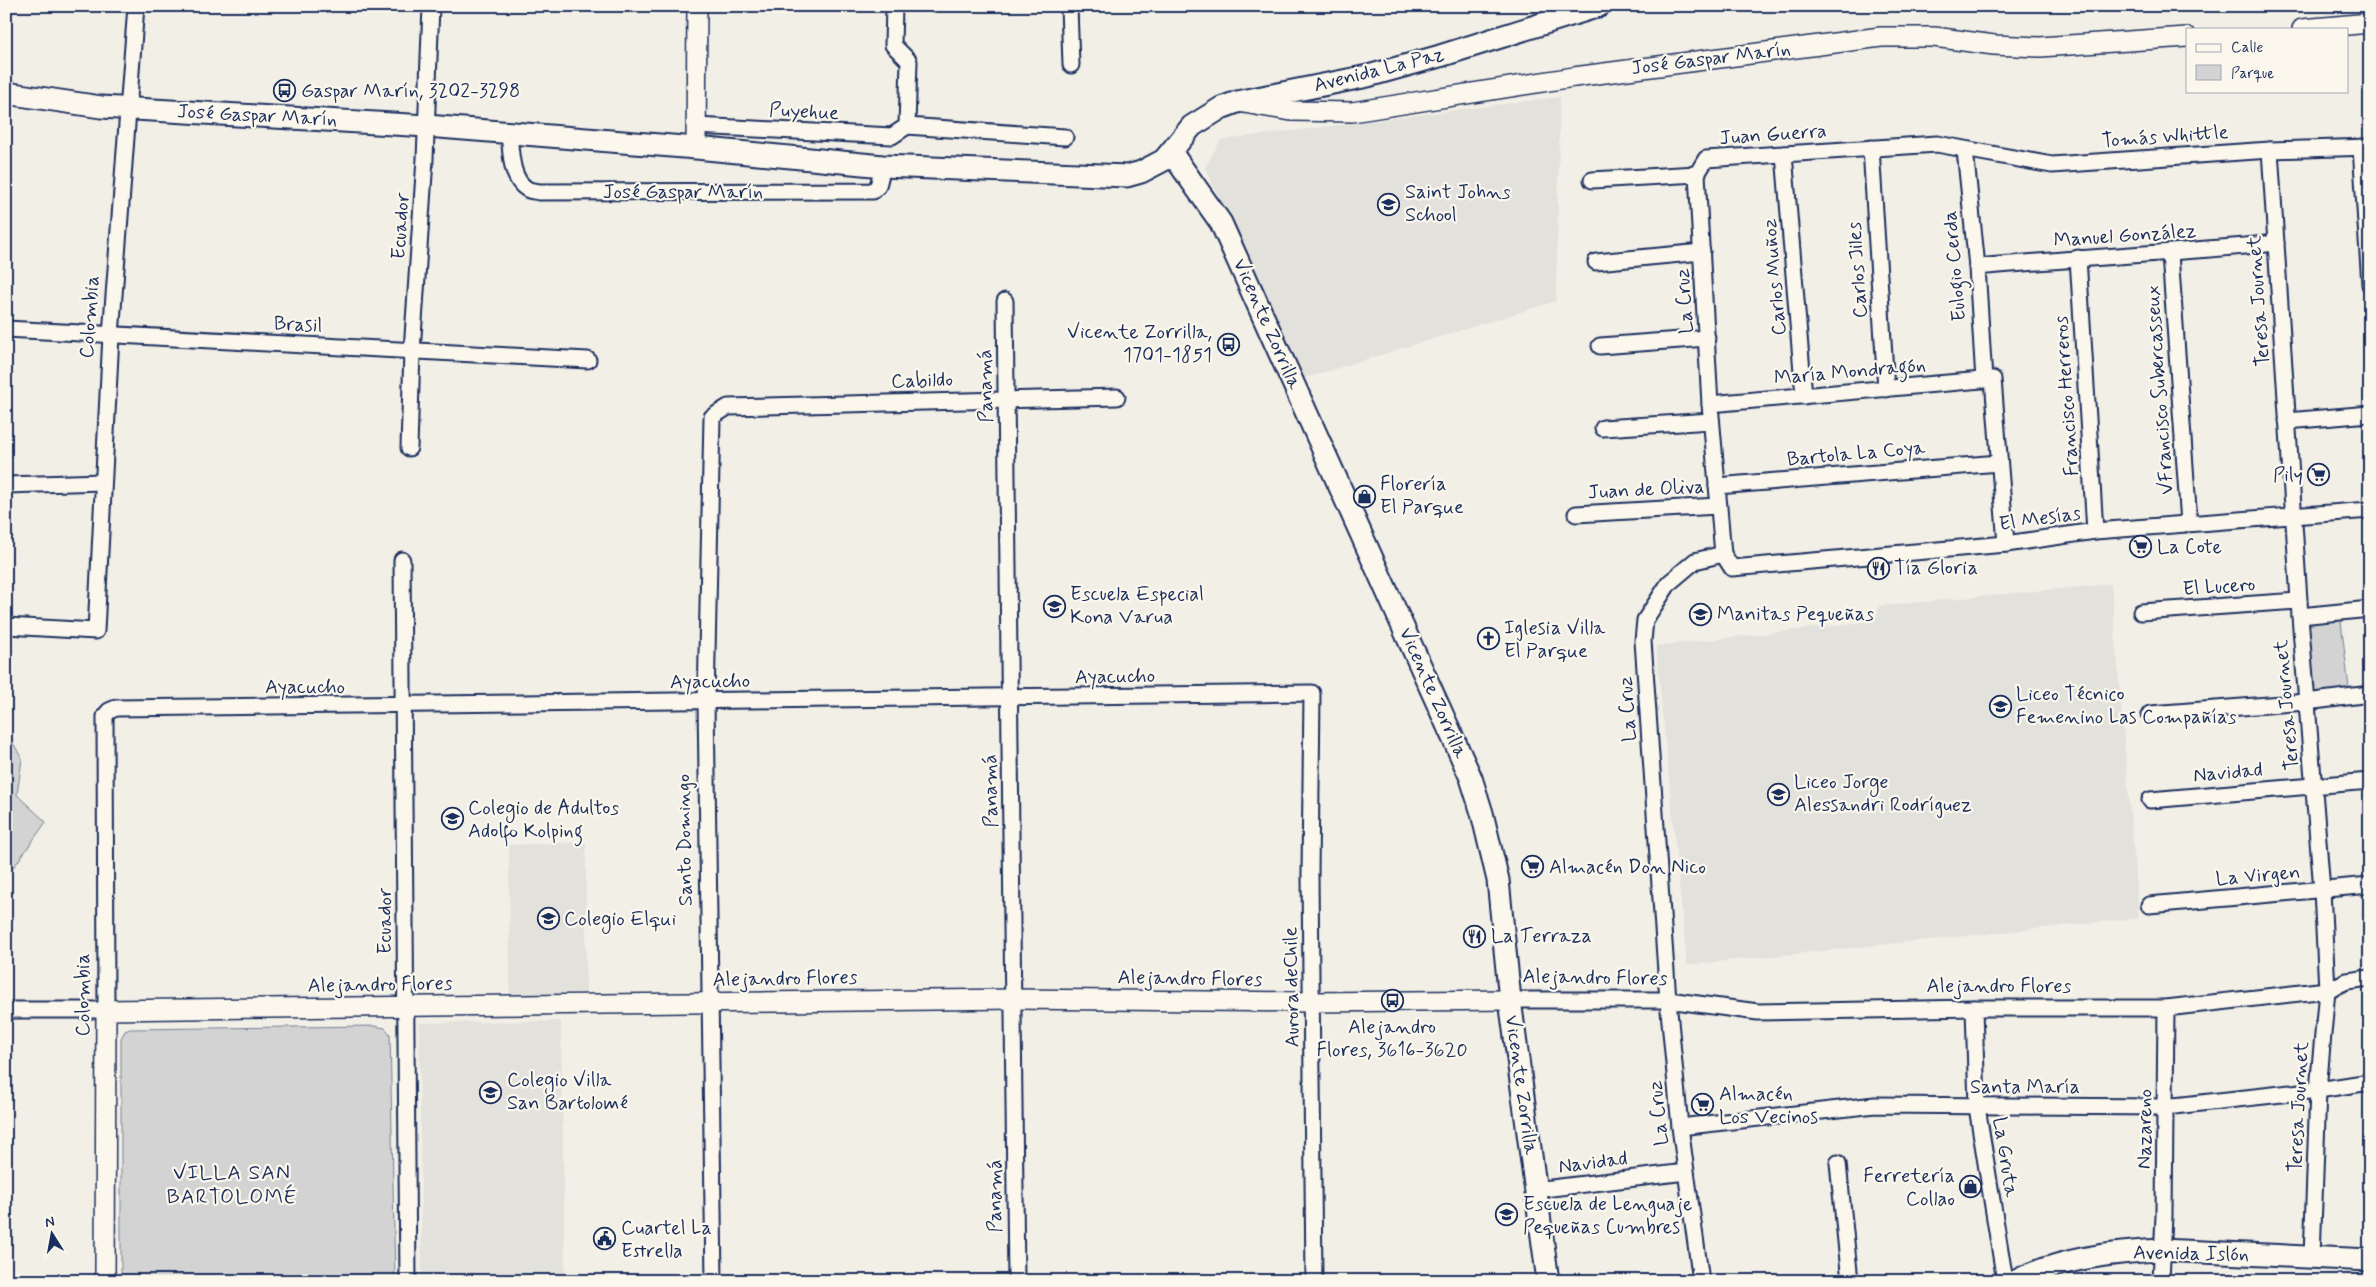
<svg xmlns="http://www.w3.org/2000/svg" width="2376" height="1287" font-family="Mynerve,sans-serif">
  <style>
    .built { fill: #e2e1dc }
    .green { fill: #d2d3d2; stroke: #768198 }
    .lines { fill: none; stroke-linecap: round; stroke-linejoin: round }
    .minor-casing { stroke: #1b2f5e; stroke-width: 19 }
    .tertiary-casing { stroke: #1b2f5e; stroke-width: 22 }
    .secondary-casing { stroke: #1b2f5e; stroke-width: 25 }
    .minor { stroke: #fbf7ec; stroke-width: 15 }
    .tertiary { stroke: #fbf7ec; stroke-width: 19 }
    .secondary { stroke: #fbf7ec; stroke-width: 21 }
    .labels { text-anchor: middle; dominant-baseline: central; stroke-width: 4.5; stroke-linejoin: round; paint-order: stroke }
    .street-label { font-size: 20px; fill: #1b2f5e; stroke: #fbf7ec }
    .poi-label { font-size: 20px; fill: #1b2f5e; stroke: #fbf7ec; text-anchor: start }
    .neighbourhood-label { font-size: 21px; letter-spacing: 1px; fill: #1b2f5e; stroke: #fbf7ec }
  </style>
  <rect width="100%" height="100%" fill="#f2efe6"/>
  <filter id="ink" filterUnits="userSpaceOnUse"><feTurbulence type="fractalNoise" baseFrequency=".02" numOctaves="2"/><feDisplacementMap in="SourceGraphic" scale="10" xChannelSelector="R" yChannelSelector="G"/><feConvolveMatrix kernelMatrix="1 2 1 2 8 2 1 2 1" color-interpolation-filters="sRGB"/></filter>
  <g filter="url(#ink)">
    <!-- built -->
    <g class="built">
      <polygon points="1560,97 1556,301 1299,380 1205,167 1221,140"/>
      <polygon points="2111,584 2139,918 1687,965 1656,646 1874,621 1879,606"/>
      <polygon points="586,842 586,992 510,995 509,845"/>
      <polygon points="561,1021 565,1281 422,1281 419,1023"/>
    </g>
    <!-- green -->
    <g class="green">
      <polygon points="2340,613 2350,696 2306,702 2300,616"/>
      <polygon points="7,732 22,759 17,795 46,822 6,878"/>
      <polygon points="374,1026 385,1028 390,1034 395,1281 121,1281 121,1038 125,1031 130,1029"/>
    </g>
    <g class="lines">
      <defs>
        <g id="minor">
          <polyline points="1069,6 1071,65"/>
          <polyline points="696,126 892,136 907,126 909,61 893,45 894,6"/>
          <polyline points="907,126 1065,137"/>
          <path d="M 509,133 C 511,150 510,179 527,189 C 530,191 535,191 539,192 L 873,191 L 878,186 L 883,166"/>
          <polyline points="2361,147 2370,285"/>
          <polyline points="1871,148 1886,389"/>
          <polyline points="1965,150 1977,267 1984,380"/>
          <polyline points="2270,150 2300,616 2322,890 2327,990 2318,1090 2312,1257"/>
          <polyline points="1784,154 1804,396"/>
          <polyline points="1697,174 1710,404 1723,554"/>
          <polyline points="1592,180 1697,174 1706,159 1937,144 2052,165 2270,150 2370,147"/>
          <polyline points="2170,254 2189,523"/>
          <polyline points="2078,258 2095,531"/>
          <polyline points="1596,262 1702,252"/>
          <path d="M 1977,267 C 2076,258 2176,253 2276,243"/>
          <polyline points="1005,301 1016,1281"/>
          <polyline points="6,329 588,360"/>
          <polyline points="1600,346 1707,338"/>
          <polyline points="1710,404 1993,379 2006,544"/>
          <polyline points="2287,421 2370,414"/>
          <polyline points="1603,428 1711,421"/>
          <polyline points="409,448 412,351 425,159 431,6"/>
          <polyline points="6,485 103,482"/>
          <polyline points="1717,486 1999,463"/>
          <polyline points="1576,514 1718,506"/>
          <polyline points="1723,554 1732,568 2006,544 2095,531 2370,510"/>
          <polyline points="402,560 408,1281"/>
          <polyline points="2141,612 2299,601"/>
          <polyline points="2300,616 2370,609"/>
          <polyline points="6,626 96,631 111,335 136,6"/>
          <polyline points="2150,714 2306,702 2370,694"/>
          <polyline points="2150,800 2370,781"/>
          <polyline points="2149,905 2370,885"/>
          <polyline points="1510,1000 1668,1000 1758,1012 1974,1008 2166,1008 2327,990 2347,981 2370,978"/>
          <polyline points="1974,1008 1977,1107 2005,1281"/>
          <polyline points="6,1010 106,1010 105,716 109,711 116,708 1312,693 1310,875 1314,1281"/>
          <polyline points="1680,1127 1875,1105 2165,1107 2318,1090 2370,1082"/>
          <polyline points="1838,1163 1850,1281"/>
          <polyline points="1535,1190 1686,1172"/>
          <polyline points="714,1281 706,702 712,417 728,407 1117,397"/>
          <polyline points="1701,1281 1680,1127 1668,1000 1643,641 1645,620 1669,583 1695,561 1723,554"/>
          <polyline points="2161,1281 2164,1215 2166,1008"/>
        </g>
        <g id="tertiary">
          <polyline points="2302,29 2370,23"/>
          <polyline points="1238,102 1291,111 1352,112 1574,77 1881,37 1934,37 1994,45 2040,47 2187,37"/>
          <polyline points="696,148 697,6"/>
          <polyline points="105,1281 106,1010 1014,999 1313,1002 1510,1000"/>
        </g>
        <g id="secondary">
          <polyline points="6,93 101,107 427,126 696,148 883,166 1127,176 1141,172 1164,160 1192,126 1221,108 1237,102 1368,76 1440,56 1599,6"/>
          <polyline points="1171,152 1221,223 1471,778 1482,813 1498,880 1510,1000 1548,1281"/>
          <path d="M 2016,1281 C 2058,1259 2115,1252 2161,1250 L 2370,1260"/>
        </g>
      </defs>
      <!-- minor casing -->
      <use href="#minor" class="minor-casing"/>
      <!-- tertiary casing -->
      <use href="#tertiary" class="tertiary-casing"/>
      <!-- secondary casing -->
      <use href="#secondary" class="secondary-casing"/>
      <!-- minor -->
      <use href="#minor" class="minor"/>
      <!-- tertiary -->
      <use href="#tertiary" class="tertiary"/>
      <!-- secondary -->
      <use href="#secondary" class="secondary"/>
    </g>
  </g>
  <!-- icons -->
  <defs>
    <symbol id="bus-ring" viewBox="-11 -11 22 22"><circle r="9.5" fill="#fbf7ec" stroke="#1b2f5e" stroke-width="1.5"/><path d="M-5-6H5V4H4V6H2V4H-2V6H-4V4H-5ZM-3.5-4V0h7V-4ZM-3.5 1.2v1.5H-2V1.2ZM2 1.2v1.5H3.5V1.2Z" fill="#1b2f5e"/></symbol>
    <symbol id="school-ring" viewBox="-11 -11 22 22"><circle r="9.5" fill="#fbf7ec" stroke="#1b2f5e" stroke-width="1.5"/><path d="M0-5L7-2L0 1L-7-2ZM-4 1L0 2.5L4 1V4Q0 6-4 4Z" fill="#1b2f5e"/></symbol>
    <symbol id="supermarket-ring" viewBox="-11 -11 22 22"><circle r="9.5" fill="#fbf7ec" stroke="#1b2f5e" stroke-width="1.5"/><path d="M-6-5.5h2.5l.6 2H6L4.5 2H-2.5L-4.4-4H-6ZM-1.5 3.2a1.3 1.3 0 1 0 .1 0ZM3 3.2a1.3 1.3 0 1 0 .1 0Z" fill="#1b2f5e"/></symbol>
    <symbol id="shop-ring" viewBox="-11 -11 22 22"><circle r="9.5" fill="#fbf7ec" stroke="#1b2f5e" stroke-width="1.5"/><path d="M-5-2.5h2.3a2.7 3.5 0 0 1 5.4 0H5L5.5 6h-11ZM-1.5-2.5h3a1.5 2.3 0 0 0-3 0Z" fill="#1b2f5e"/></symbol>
    <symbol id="restaurant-ring" viewBox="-11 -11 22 22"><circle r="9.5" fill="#fbf7ec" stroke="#1b2f5e" stroke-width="1.5"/><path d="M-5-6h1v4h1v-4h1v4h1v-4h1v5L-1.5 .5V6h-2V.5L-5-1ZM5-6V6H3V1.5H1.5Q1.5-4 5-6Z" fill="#1b2f5e"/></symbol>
    <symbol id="church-ring" viewBox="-11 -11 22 22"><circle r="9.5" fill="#fbf7ec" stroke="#1b2f5e" stroke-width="1.5"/><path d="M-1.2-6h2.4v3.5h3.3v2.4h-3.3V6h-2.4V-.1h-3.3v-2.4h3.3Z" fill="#1b2f5e"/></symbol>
    <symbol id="civic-ring" viewBox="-11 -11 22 22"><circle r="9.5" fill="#fbf7ec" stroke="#1b2f5e" stroke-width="1.5"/><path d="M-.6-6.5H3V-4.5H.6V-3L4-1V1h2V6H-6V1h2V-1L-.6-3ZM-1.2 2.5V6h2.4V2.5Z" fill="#1b2f5e"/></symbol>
  </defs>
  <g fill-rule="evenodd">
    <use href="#bus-ring" x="272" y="78" width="25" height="25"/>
    <use href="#school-ring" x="1376" y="192" width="25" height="25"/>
    <use href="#bus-ring" x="1216" y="332" width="25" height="25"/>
    <use href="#supermarket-ring" x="2306" y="462" width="25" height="25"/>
    <use href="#shop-ring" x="1352" y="484" width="25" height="25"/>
    <use href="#supermarket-ring" x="2128" y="534" width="25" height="25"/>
    <use href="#restaurant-ring" x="1866" y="556" width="25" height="25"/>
    <use href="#school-ring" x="1042" y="594" width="25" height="25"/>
    <use href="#school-ring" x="1688" y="602" width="25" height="25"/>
    <use href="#church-ring" x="1476" y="626" width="25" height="25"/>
    <use href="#school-ring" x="1988" y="694" width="25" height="25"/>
    <use href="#school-ring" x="1766" y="782" width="25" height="25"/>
    <use href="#school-ring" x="440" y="806" width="25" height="25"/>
    <use href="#supermarket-ring" x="1520" y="854" width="25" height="25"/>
    <use href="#school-ring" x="536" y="906" width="25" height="25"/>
    <use href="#restaurant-ring" x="1462" y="924" width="25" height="25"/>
    <use href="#bus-ring" x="1380" y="988" width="25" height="25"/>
    <use href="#school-ring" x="478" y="1080" width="25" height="25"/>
    <use href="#supermarket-ring" x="1690" y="1092" width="25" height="25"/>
    <use href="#shop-ring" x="1958" y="1174" width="25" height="25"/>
    <use href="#school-ring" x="1494" y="1202" width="25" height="25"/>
    <use href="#civic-ring" x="592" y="1226" width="25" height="25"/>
  </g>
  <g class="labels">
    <!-- street labels -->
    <g class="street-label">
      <text transform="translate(1711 59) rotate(-7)">José Gaspar Marín</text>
      <text transform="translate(1379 70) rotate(-14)">Avenida La Paz</text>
      <text transform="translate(804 112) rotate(3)">Puyehue</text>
      <text transform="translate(257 116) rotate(3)">José Gaspar Marín</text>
      <text transform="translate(1773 135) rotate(-4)">Juan Guerra</text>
      <text transform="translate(2165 137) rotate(-4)">Tomás Whittle</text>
      <text x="683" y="192">José Gaspar Marín</text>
      <text transform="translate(401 226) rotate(-86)">Ecuador</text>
      <text transform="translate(2125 236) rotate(-4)">Manuel González</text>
      <text transform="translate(1955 266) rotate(-95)">Eulogio Cerda</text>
      <text transform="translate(1858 270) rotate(-94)">Carlos Jiles</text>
      <text transform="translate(1775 277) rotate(-95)">Carlos Muñoz</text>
      <text transform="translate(1685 301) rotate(-94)">La Cruz</text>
      <text transform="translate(2259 301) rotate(-94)">Teresa Journet</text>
      <text transform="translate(90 317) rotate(-86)">Colombia</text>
      <text transform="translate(1267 324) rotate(66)">Vicente Zorrilla</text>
      <text transform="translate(298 325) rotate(3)">Brasil</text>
      <text transform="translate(1850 372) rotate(-5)">María Mondragón</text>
      <text transform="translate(922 381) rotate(-2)">Cabildo</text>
      <text transform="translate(986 386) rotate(-91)">Panamá</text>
      <text transform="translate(2160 390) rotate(-94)">VFrancisco Subercasseux</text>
      <text transform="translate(2067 396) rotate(-94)">Francisco Herreros</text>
      <text transform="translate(1856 454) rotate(-5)">Bartola La Coya</text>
      <text transform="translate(1646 490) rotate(-3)">Juan de Oliva</text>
      <text transform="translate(2040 519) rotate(-8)">El Mesías</text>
      <text transform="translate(2219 587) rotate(-4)">El Lucero</text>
      <text transform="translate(1115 677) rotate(-1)">Ayacucho</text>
      <text transform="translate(710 682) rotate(-1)">Ayacucho</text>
      <text x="305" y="687">Ayacucho</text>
      <text transform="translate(1433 693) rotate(66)">Vicente Zorrilla</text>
      <text transform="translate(2287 705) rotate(-95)">Teresa Journet</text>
      <text transform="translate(1628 709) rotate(-94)">La Cruz</text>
      <text transform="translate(2228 773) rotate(-5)">Navidad</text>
      <text transform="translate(991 791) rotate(-91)">Panamá</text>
      <text transform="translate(685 840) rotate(-91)">Santo Domingo</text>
      <text transform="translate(2258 876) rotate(-5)">La Virgen</text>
      <text transform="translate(385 921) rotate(-90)">Ecuador</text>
      <text transform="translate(1595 978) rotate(1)">Alejandro Flores</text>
      <text transform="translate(785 979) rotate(-1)">Alejandro Flores</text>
      <text transform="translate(1190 979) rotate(1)">Alejandro Flores</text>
      <text transform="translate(380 985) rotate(-1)">Alejandro Flores</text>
      <text x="1999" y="986">Alejandro Flores</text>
      <text transform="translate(1292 987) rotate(-91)">Aurora deChile</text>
      <text transform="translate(83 995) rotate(-90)">Colombia</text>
      <text transform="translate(1521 1085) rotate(82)">Vicente Zorrilla</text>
      <text x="2025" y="1087">Santa María</text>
      <text transform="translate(2299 1107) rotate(-87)">Teresa Journet</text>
      <text transform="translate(1659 1113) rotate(-96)">La Cruz</text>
      <text transform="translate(2145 1129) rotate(-90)">Nazareno</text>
      <text transform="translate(2005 1157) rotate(81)">La Gruta</text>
      <text transform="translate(1593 1163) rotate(-7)">Navidad</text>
      <text transform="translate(995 1196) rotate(-90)">Panamá</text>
      <text transform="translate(2191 1254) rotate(1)">Avenida Islón</text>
    </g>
    <!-- poi labels -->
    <g class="poi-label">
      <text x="301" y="91">Gaspar Marín, 3202-3298</text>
      <text x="1405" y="192">Saint Johns<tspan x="1405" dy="23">School</tspan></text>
      <text x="1212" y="332" text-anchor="end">Vicente Zorrilla,<tspan x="1212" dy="23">1701-1851</tspan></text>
      <text x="2303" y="475" text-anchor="end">Pily</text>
      <text x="1380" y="484">Florería<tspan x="1380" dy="23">El Parque</tspan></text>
      <text x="2157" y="547">La Cote</text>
      <text x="1894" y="568">Tía Gloria</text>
      <text x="1070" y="594">Escuela Especial<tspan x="1070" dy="23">Kona Varua</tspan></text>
      <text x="1717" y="614">Manitas Pequeñas</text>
      <text x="1504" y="628">Iglesia Villa<tspan x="1504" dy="23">El Parque</tspan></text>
      <text x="2016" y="694">Liceo Técnico<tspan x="2016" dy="23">Femenino Las Compañías</tspan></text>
      <text x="1794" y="782">Liceo Jorge<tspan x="1794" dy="23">Alessandri Rodríguez</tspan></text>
      <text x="468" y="808">Colegio de Adultos<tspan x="468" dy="23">Adolfo Kolping</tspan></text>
      <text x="1549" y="867">Almacén Don Nico</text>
      <text x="564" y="919">Colegio Elqui</text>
      <text x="1491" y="936">La Terraza</text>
      <text x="1392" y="1027" text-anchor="middle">Alejandro<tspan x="1392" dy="23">Flores, 3616-3620</tspan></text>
      <text x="507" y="1080">Colegio Villa<tspan x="507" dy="23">San Bartolomé</tspan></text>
      <text x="1719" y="1094">Almacén<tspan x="1719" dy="23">Los Vecinos</tspan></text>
      <text x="1955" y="1176" text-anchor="end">Ferretería<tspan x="1955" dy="23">Collao</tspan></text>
      <text x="1523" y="1204">Escuela de Lenguaje<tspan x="1523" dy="23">Pequeñas Cumbres</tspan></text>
      <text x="621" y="1228">Cuartel La<tspan x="621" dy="23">Estrella</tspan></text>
    </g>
    <!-- neighbourhood labels -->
    <g class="neighbourhood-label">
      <text x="232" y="1173">VILLA SAN<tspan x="232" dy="24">BARTOLOMÉ</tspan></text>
    </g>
  </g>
  <!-- margin -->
  <rect width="2376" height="1287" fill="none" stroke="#fbf7ec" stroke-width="25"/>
  <rect x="12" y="12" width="2351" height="1262" fill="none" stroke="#1b2f5e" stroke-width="2" filter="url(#ink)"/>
  <!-- legend -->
  <rect x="2186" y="28" width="162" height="65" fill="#fbf7ec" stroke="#a1a7b3"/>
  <rect x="2196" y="44" width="25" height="8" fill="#fbf7ec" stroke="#a1a7b3"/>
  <text x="2231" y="52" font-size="15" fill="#1b2f5e">Calle</text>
  <rect x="2196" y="65" width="25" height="15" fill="#d2d3d2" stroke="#a1a7b3"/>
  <text x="2231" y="78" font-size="15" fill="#1b2f5e">Parque</text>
  <!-- north arrow -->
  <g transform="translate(52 1234) rotate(349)" stroke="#fbf7ec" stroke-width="4" paint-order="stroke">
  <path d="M0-4L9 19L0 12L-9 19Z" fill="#1b2f5e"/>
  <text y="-8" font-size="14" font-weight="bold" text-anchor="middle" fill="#1b2f5e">N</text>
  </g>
</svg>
